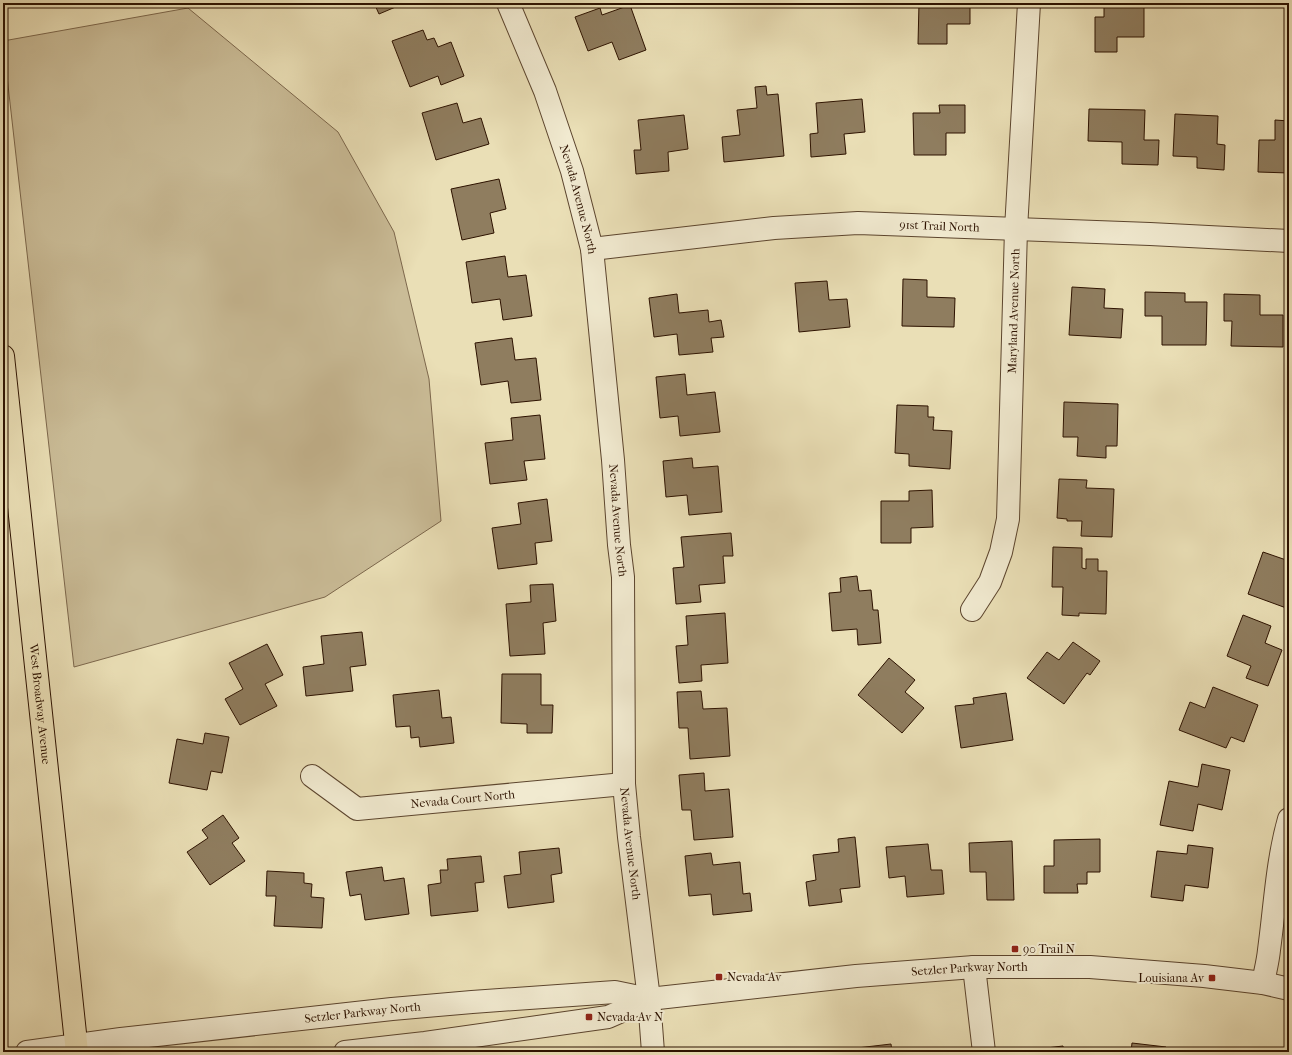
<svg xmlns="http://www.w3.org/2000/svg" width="1292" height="1055" font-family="'IM FELL French Canon',serif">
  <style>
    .green { fill: #cabc97; stroke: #7c674c }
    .building { fill: #8f7d5f; stroke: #2d1200 }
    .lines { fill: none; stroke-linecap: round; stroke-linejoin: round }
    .minor-casing { stroke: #5c452e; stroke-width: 24 }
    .major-casing { stroke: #2d1200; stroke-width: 24 }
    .minor { stroke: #f1ead0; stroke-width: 22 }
    .major { stroke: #eadfb6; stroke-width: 22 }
    .poi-dot { fill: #8f2418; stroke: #f1ead0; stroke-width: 1.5 }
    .labels { text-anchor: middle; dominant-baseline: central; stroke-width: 4; stroke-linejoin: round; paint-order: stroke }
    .street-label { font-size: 12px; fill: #2d1200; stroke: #f1ead0 }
    .poi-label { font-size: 12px; fill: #2d1200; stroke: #f1ead0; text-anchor: start }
  </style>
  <rect width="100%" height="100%" fill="#eadfb6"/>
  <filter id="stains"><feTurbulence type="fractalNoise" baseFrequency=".005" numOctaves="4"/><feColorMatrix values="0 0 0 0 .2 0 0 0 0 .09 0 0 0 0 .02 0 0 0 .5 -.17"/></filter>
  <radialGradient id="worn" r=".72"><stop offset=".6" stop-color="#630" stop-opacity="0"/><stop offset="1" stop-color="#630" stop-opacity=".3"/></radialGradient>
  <!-- green -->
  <polygon class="green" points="188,8 338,132 394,232 429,379 441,521 325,597 74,667 3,41"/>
  <!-- building -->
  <g class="building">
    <polygon points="374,3 405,3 379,14"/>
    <polygon points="919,3 970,3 970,24 947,24 947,44 918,44"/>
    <polygon points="1104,3 1144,3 1144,37 1117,37 1117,52 1095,52 1095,17 1104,17"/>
    <polygon points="630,5 646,50 619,60 612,42 588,51 575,17 600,8 602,15"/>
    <polygon points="423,30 427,40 434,38 438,47 451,42 464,76 441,85 438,76 410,87 392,41"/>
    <polygon points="766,86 767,95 778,94 784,156 724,162 722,137 740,135 737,110 757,108 755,87"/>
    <polygon points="862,99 865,132 844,134 846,154 811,157 810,134 818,133 816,103"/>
    <polygon points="457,103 463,123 481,118 489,144 436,160 422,113"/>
    <polygon points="939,105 965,105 965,133 946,133 946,155 914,155 913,113 940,113"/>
    <polygon points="1089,109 1145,110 1144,140 1159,140 1158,165 1122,164 1122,142 1088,141"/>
    <polygon points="1175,114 1218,116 1217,144 1225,145 1224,170 1197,168 1197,157 1173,156"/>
    <polygon points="684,115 688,149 668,152 669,171 636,174 634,150 641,150 638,120"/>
    <polygon points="1275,120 1289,121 1289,173 1258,172 1259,140 1275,140"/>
    <polygon points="499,179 506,209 490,213 494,233 462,240 451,189"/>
    <polygon points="505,256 508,277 526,275 532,316 503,320 500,299 472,303 466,262"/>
    <polygon points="903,279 927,280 927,297 955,298 954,327 902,326"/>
    <polygon points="827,281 829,300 847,299 850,327 799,332 795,283"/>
    <polygon points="1072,287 1105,289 1104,308 1123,309 1121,338 1069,335"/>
    <polygon points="1145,292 1185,293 1185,302 1207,302 1206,345 1162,345 1162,316 1145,316"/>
    <polygon points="677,294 679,313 708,310 709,322 721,320 724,337 711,338 713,352 679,355 677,334 654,337 649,298"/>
    <polygon points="1224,294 1260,295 1260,315 1283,315 1283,347 1231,346 1232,321 1224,321"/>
    <polygon points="512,338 515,360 536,358 541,400 511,403 508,381 481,385 475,343"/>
    <polygon points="685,374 687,395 715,392 720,432 680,436 678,416 660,418 656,377"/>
    <polygon points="1064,402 1118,404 1117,446 1106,446 1106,458 1077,456 1078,437 1063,437"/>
    <polygon points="897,405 928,406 928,417 934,417 933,430 952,431 950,469 909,466 909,454 895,453"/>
    <polygon points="540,415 545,459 524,461 527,480 490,484 485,443 513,440 511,418"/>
    <polygon points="692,458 693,468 718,466 722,512 689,515 687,495 666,497 663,461"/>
    <polygon points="1059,479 1087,480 1086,488 1114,489 1112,537 1081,536 1082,521 1067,521 1067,519 1057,518"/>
    <polygon points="932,490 933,527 911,528 911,543 881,543 881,501 909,501 909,491"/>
    <polygon points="547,499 552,541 535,543 537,564 498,569 492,528 521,524 518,503"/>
    <polygon points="731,533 733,556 723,556 725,583 699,585 701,602 676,604 673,568 684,567 681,537"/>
    <polygon points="1053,547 1082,548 1082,568 1086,569 1086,559 1098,559 1098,571 1107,571 1106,614 1079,613 1079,616 1062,615 1063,587 1052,587"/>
    <polygon points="1263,552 1289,561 1289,609 1248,594"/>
    <polygon points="857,576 859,591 871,590 873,610 878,610 881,643 858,645 857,629 832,631 829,593 841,592 840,578"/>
    <polygon points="553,584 556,621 543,623 545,654 510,656 506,604 531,602 530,585"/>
    <polygon points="725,613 728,663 701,665 702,681 679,683 676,646 688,645 686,616"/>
    <polygon points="1243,615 1271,626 1265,643 1282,650 1268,686 1246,678 1251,666 1227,656"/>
    <polygon points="362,632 366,665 350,667 353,691 306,696 303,667 324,664 321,636"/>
    <polygon points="1073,642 1100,661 1090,675 1087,673 1064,704 1027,678 1047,652 1059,660"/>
    <polygon points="267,644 283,675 265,684 277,706 240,725 225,699 243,689 229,663"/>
    <polygon points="889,658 915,680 905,692 924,708 902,733 858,695"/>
    <polygon points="502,674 541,674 541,705 553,705 552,733 527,733 527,724 501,723"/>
    <polygon points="1213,687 1258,705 1244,742 1231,737 1226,748 1179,730 1190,702 1205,708"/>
    <polygon points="439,690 442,718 451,717 454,743 420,747 419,737 411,738 410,726 396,727 393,695"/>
    <polygon points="701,691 703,709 727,708 730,756 690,759 688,728 679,728 677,692"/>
    <polygon points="1006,693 1013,740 961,748 955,706 974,704 973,698"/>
    <polygon points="205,733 229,737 222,773 211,771 207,790 169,783 177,739 203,744"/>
    <polygon points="1202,764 1230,770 1222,810 1198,804 1193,831 1160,825 1169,781 1198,787"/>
    <polygon points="704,773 705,791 729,789 733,837 694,840 691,810 682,810 679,775"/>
    <polygon points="223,815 239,838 232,843 245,861 210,885 187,852 208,838 202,830"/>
    <polygon points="855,837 860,887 840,889 842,902 809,906 806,882 816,880 813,855 839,852 838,839"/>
    <polygon points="1100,839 1100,872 1087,872 1087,884 1077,884 1078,893 1044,893 1044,866 1054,866 1054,840"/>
    <polygon points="1012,841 1014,900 987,900 986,872 970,872 969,843"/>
    <polygon points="928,844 931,870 942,870 944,894 907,897 905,876 889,878 886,847"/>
    <polygon points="1188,845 1213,848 1208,888 1185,885 1183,901 1151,897 1157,851 1187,854"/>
    <polygon points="559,848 562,873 551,875 554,902 508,908 504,876 521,874 519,852"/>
    <polygon points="711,853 713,865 740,862 743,894 750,893 752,911 713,915 711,894 689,896 685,856"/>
    <polygon points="481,856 484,882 475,883 478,911 431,916 428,885 441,883 440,870 448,870 447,859"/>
    <polygon points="382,867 384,881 404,878 409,914 365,920 361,894 350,896 346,872"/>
    <polygon points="267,871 304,873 304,883 312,884 311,897 324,898 322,928 274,926 276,896 266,896"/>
    <polygon points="1132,1043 1166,1047 1166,1052 1131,1052"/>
    <polygon points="891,1044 892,1052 857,1052 857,1048"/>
    <polygon points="1063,1046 1064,1052 1038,1052 1038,1049"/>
  </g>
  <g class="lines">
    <defs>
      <g id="minor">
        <path id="s1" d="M 508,3 L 545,91 L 572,171 L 592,249 L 613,460 L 619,545 L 623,577 L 624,784 L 629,837 L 649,999 L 653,1052"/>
        <path id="s2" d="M 592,249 L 774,228 L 858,223 L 1150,234 L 1289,241"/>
        <path id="s3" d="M 972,610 L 990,582 L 1001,552 L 1008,519 L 1016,229 L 1029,3"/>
        <path id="s4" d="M 312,776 L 357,809 L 624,784"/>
        <polyline points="974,967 984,1052"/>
        <path d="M 1263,983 C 1265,972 1268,961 1269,950 C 1275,906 1277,861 1289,819"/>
        <path id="s5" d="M 27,1052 L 121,1039 L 392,1009 L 472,1002 L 615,992 L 649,999 L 856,976 L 974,967 L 1090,967 L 1204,976 L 1263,983 L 1289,989"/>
        <polyline points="345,1052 425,1043 608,1017 649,999"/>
      </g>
      <g id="major">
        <path id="s6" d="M 3,356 L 77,1052"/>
      </g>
    </defs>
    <!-- minor casing -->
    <use href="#minor" class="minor-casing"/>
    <!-- major casing -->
    <use href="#major" class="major-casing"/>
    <!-- minor -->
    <use href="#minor" class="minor"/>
    <!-- major -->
    <use href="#major" class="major"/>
  </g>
  <!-- markers -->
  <g class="poi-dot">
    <rect x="1011" y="945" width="8" height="8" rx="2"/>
    <rect x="715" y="973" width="8" height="8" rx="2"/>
    <rect x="1208" y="974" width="8" height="8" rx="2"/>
    <rect x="585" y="1013" width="8" height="8" rx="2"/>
  </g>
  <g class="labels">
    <!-- street labels -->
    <g class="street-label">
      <text stroke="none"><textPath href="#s1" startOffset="209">Nevada Avenue North</textPath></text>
      <text stroke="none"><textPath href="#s2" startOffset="349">91st Trail North</textPath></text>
      <text stroke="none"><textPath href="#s3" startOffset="307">Maryland Avenue North</textPath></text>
      <text stroke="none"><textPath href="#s1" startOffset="533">Nevada Avenue North</textPath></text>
      <text stroke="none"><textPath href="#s6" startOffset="350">West Broadway Avenue</textPath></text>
      <text stroke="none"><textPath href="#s4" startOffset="162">Nevada Court North</textPath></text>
      <text stroke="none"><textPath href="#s1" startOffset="857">Nevada Avenue North</textPath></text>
      <text stroke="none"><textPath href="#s5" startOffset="948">Setzler Parkway North</textPath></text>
      <text stroke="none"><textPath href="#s5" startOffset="338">Setzler Parkway North</textPath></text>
    </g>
    <!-- poi labels -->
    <g class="poi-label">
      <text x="1023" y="949">90 Trail N</text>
      <text x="727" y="977">Nevada Av</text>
      <text x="1204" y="978" text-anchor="end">Louisiana Av</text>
      <text x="597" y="1017">Nevada Av N</text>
    </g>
  </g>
  <!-- margin -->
  <rect width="1292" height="1055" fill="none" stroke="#eadfb6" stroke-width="16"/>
  <rect x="4" y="4" width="1284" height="1047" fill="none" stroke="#2d1200" stroke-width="2"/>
  <rect x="8" y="8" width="1276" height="1039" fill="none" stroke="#2d1200"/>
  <rect width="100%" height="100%" filter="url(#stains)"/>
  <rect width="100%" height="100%" fill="url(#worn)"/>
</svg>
